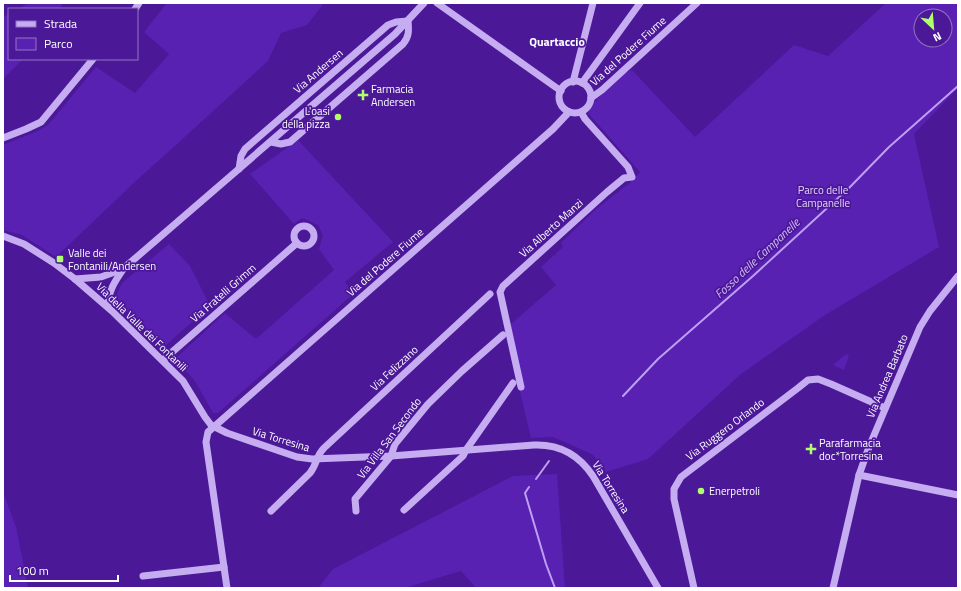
<svg xmlns="http://www.w3.org/2000/svg" width="961" height="591" font-family="'Titillium Web',sans-serif">
  <style>
    .green { fill: #5821b2; fill-rule: evenodd }
    .lines { fill: none; stroke-linecap: round; stroke-linejoin: round }
    .stream { stroke: #be9ff3; stroke-width: 2 }
    .minor { stroke: #c6acf1; stroke-width: 7 }
    .poi-dot { fill: #afff6c; stroke: #4b1898; stroke-width: 1.5 }
    .labels { text-anchor: middle; dominant-baseline: central; stroke-width: 3.5; stroke-linejoin: round; paint-order: stroke }
    .street-label { font-size: 11px; fill: #fff; stroke: #4b1898 }
    .poi-label { font-size: 11px; fill: #fff; stroke: #4b1898; text-anchor: start }
    .park-label { font-size: 11px; fill: #e3d3fc; stroke: #4b1898 }
    .neighbourhood-label { font-size: 12px; font-weight: bold; fill: #fff; stroke: #4b1898 }
    .water-label { font-size: 12px; font-style: italic; fill: #d0b9f8; stroke: #4b1898 }
  </style>
  <rect width="100%" height="100%" fill="#4b1898"/>
  <!-- green -->
  <g class="green">
    <polygon points="28,3 63,3 59,9 19,9"/>
    <polygon points="167,3 324,3 307,25 281,33 268,61 176,145 138,179 56,257 22,235 3,230 3,145 38,131 48,125 96,67 135,93 169,54 144,32"/>
    <path d="M 886,3 L 958,3 L 958,88 L 914,134 L 939,247 L 825,315 L 741,374 L 648,459 L 606,472 L 593,455 L 576,447 L 553,437 L 531,438 L 505,329 L 556,285 L 541,267 L 554,255 L 556,256 L 555,254 L 563,247 L 561,243 L 595,210 L 623,188 L 628,185 L 640,172 L 588,113 L 594,102 L 625,73 L 632,70 L 695,137 L 794,45 L 828,56 ZM 921,16 L 945,16 L 945,40 L 921,40 Z"/>
    <polygon points="9,14 9,59 23,59 3,79 3,17"/>
    <polygon points="298,140 393,242 345,282 352,291 351,296 218,413 213,413 195,381 176,360 176,358 225,313 256,339 334,270 319,249 323,235 318,225 302,218 294,224 250,174"/>
    <polygon points="169,244 190,266 210,306 165,346 162,346 119,304 116,296 122,283"/>
    <polygon points="846,354 849,356 844,370 833,365"/>
    <polygon points="557,474 565,588 476,588 461,571 404,588 318,588 333,569 513,476"/>
    <polygon points="3,492 16,527 28,588 3,588"/>
  </g>
  <g class="lines">
    <!-- stream -->
    <g class="stream">
      <polyline points="623,396 658,359 753,276 849,188 889,147 958,86"/>
      <polyline points="536,479 549,461"/>
      <polyline points="529,487 525,493 546,564 555,588"/>
    </g>
    <!-- minor -->
    <g class="minor">
      <polyline points="437,3 561,91"/>
      <polyline points="135,9 139,3"/>
      <circle cx="575" cy="97" r="16"/>
      <polyline points="573,82 593,3"/>
      <polyline points="582,83 640,3"/>
      <polyline points="591,98 602,90 697,3"/>
      <polyline points="3,138 26,129 41,122 93,59"/>
      <path d="M 239,169 L 241,156 L 245,149 L 388,25 L 396,22 L 408,21 C 409,31 409,37 403,44 L 290,142 L 281,144 L 271,142"/>
      <circle cx="304" cy="236" r="10"/>
      <path d="M 3,236 L 24,244 L 54,263 L 75,279 L 112,311 L 183,381 L 205,417 L 211,425 L 227,433 L 297,457 L 312,459 L 391,456 L 534,445 C 559,444 579,455 593,476 L 658,588"/>
      <polyline points="75,279 101,277 123,269"/>
      <path d="M 108,307 C 108,291 115,281 124,268 L 395,34 L 424,3"/>
      <polyline points="163,360 297,243"/>
      <polyline points="521,387 500,292 503,286 607,192 624,178 632,177 628,167 585,119 581,112"/>
      <polyline points="859,475 958,495"/>
      <polyline points="404,510 463,456 466,450 513,383"/>
      <path d="M 271,511 L 310,473 C 317,464 316,456 324,448 L 490,294"/>
      <polyline points="356,511 355,499 391,456 395,444 428,404 462,371 503,335"/>
      <polyline points="143,576 224,567"/>
      <polyline points="227,588 206,442 208,432 553,129 569,112"/>
      <polyline points="694,588 674,499 674,489 681,477 798,388 808,380 818,379 831,384 885,408"/>
      <polyline points="833,588 859,475 869,447 920,327 930,311 958,276"/>
    </g>
  </g>
  <!-- markers -->
  <g class="poi-dot">
    <path d="M361 89h4v4h4v4h-4v4h-4v-4h-4v-4h4z"/>
    <circle cx="338" cy="117" r="4"/>
    <rect x="56" y="255" width="8" height="8" rx="2"/>
    <path d="M809 443h4v4h4v4h-4v4h-4v-4h-4v-4h4z"/>
    <circle cx="701" cy="491" r="4"/>
  </g>
  <g class="labels">
    <!-- street labels -->
    <g class="street-label">
      <text transform="translate(628 51) rotate(-42)">Via del Podere Fiume</text>
      <text transform="translate(318 71) rotate(-41)">Via Andersen</text>
      <text transform="translate(551 228) rotate(-42)">Via Alberto Manzi</text>
      <text transform="translate(385 262) rotate(-41)">Via del Podere Fiume</text>
      <text transform="translate(223 293) rotate(-41)">Via Fratelli Grimm</text>
      <text transform="translate(142 327) rotate(44)">Via della Valle dei Fontanili</text>
      <text transform="translate(394 368) rotate(-43)">Via Felizzano</text>
      <text transform="translate(887 376) rotate(-67)">Via Andrea Barbato</text>
      <text transform="translate(725 429) rotate(-37)">Via Ruggero Orlando</text>
      <text transform="translate(389 438) rotate(-53)">Via Villa San Secondo</text>
      <text transform="translate(281 439) rotate(17)">Via Torresina</text>
      <text transform="translate(611 487) rotate(58)">Via Torresina</text>
    </g>
    <!-- poi labels -->
    <g class="poi-label">
      <text x="371" y="89">Farmacia<tspan x="371" dy="13">Andersen</tspan></text>
      <text x="330" y="111" text-anchor="end">L'oasi<tspan x="330" dy="13">della pizza</tspan></text>
      <text x="68" y="253">Valle dei<tspan x="68" dy="13">Fontanili/Andersen</tspan></text>
      <text x="819" y="443">Parafarmacia<tspan x="819" dy="13">doc*Torresina</tspan></text>
      <text x="709" y="491">Enerpetroli</text>
    </g>
    <!-- park labels -->
    <g class="park-label">
      <text x="823" y="190">Parco delle<tspan x="823" dy="13">Campanelle</tspan></text>
    </g>
    <!-- neighbourhood labels -->
    <g class="neighbourhood-label">
      <text x="557" y="41">Quartaccio</text>
    </g>
    <!-- water labels -->
    <g class="water-label">
      <text transform="translate(757 258) rotate(-43)">Fosso delle Campanelle</text>
    </g>
  </g>
  <!-- border -->
  <rect width="961" height="591" fill="none" stroke="#ffffff" stroke-width="8"/>
  <!-- legend -->
  <rect x="8" y="8" width="130" height="52" fill="#4b1898" stroke="#9374c1"/>
  <rect x="16" y="21" width="20" height="6" fill="#c6acf1" stroke="#9374c1"/>
  <text x="44" y="28" font-size="12" fill="#ffffff">Strada</text>
  <rect x="16" y="38" width="20" height="12" fill="#5821b2" stroke="#9374c1"/>
  <text x="44" y="48" font-size="12" fill="#ffffff">Parco</text>
  <!-- north arrow -->
  <g transform="translate(933 28) rotate(154)"><circle r="19" fill="#4b1898" stroke="#9374c1"/>
  <path d="M0-3L7 15L0 10L-7 15Z" fill="#afff6c"/>
  <text y="-6" font-size="11" font-weight="bold" text-anchor="middle" fill="#ffffff">N</text>
  </g>
  <!-- scale -->
  <path d="M10 575v6h108v-6" fill="none" stroke="#ffffff" stroke-width="2"/>
  <text x="16" y="575" font-size="12" fill="#ffffff" stroke="#4b1898" stroke-width="3" paint-order="stroke">100 m</text>
</svg>
